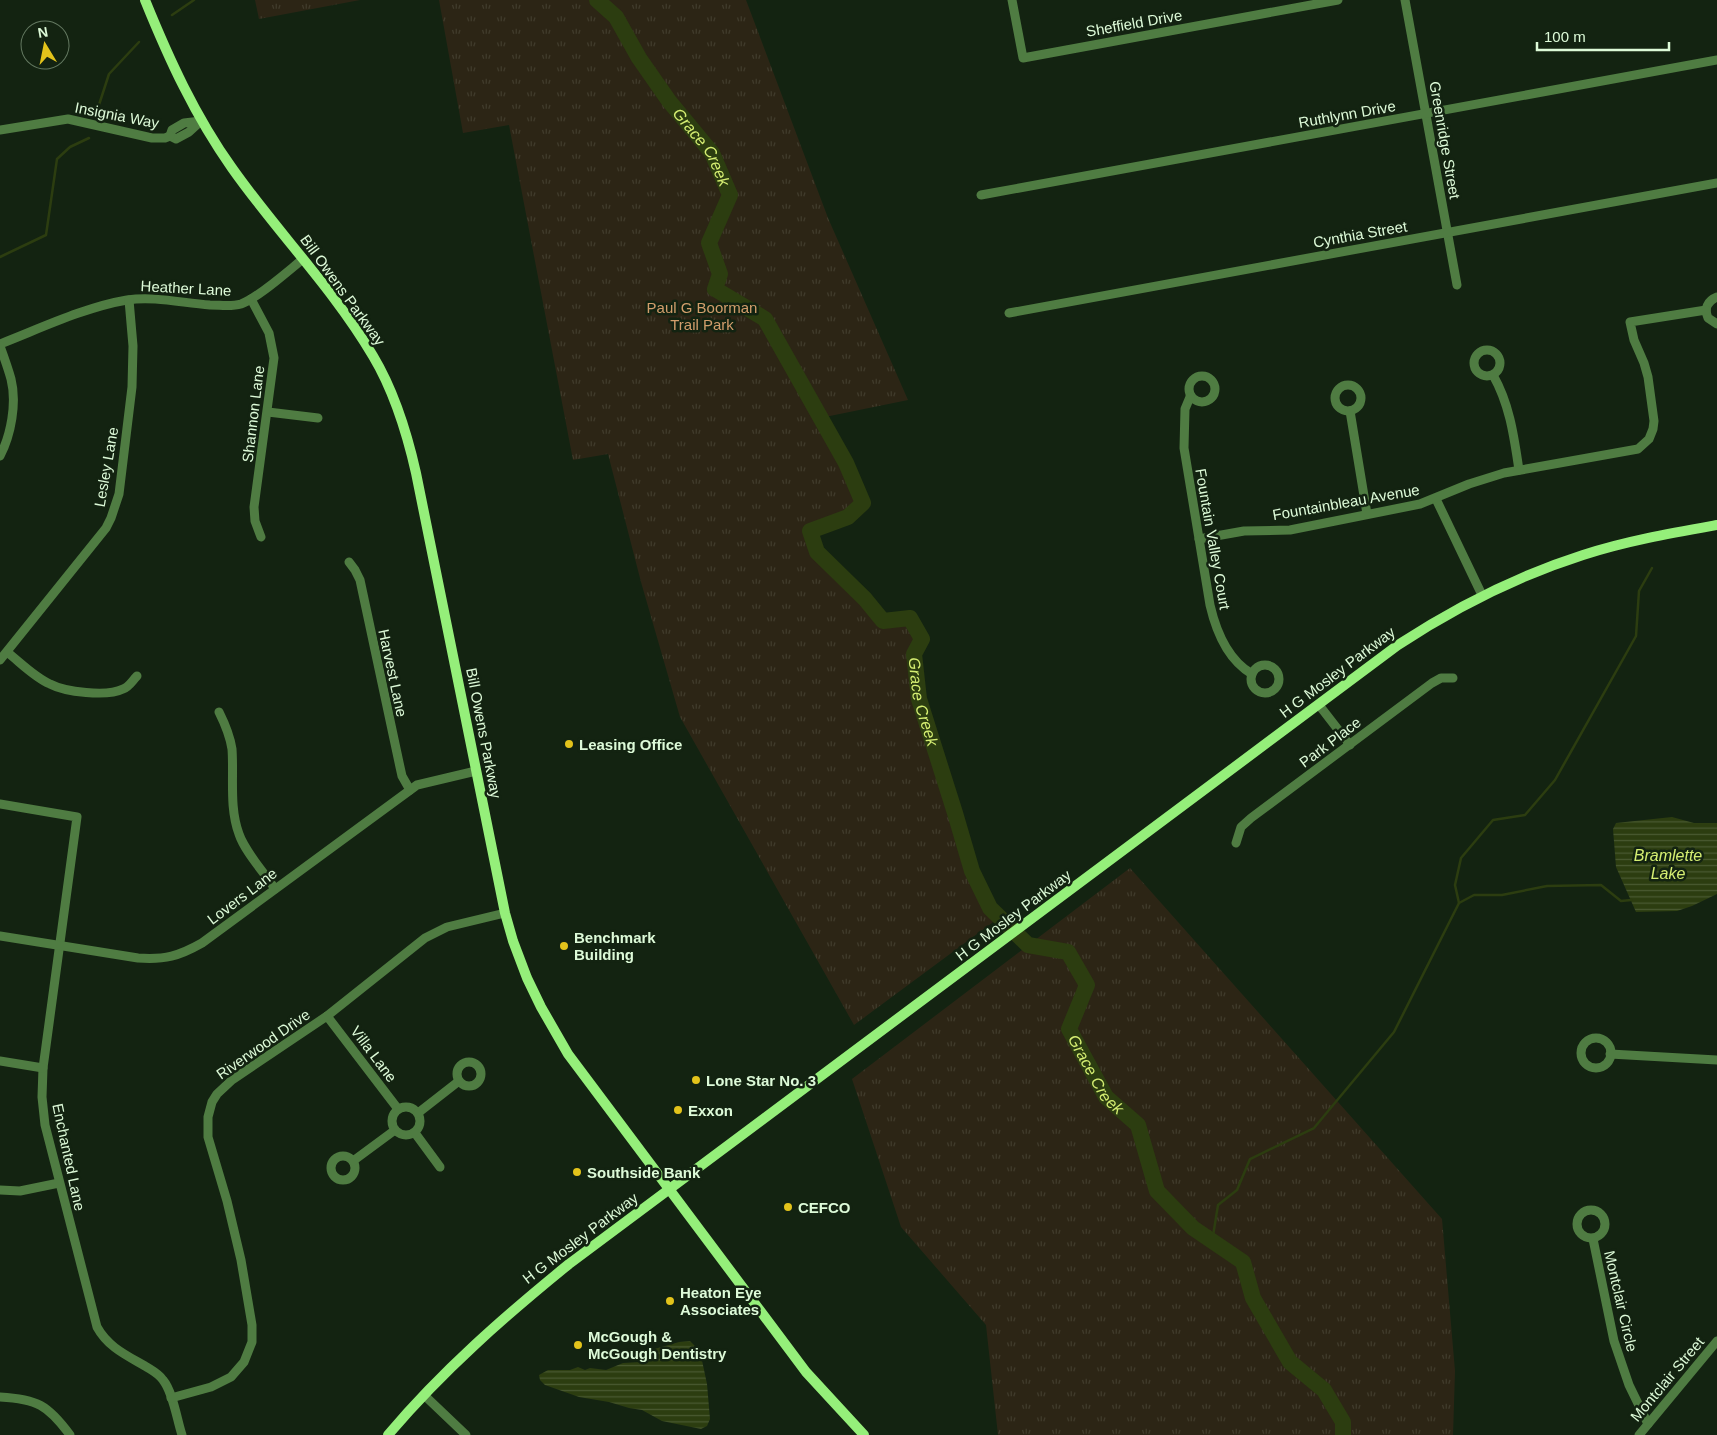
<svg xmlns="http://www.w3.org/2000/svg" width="1717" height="1435" font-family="Arial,sans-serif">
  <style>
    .park { fill: url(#park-tufts) }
    .water { fill: url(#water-rules) }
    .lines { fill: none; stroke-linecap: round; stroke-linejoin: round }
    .stream { stroke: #2c3d10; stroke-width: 2.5 }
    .river { stroke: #2c3d10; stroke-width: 16 }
    .street { stroke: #4f7c42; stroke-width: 9 }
    .secondary { stroke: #95ef7a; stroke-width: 10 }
    .poi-dot { fill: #e3c31b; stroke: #132311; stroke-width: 2 }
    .labels { text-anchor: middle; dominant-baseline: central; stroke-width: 5; stroke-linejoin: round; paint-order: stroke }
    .street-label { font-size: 15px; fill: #ddfad8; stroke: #132311 }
    .park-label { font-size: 15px; fill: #d29e6c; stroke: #132311 }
    .poi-label { font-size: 15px; font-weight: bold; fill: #ddfad8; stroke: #132311; text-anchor: start }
    .water-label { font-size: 16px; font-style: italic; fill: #d5ee72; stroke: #132311 }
  </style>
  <defs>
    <pattern id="park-tufts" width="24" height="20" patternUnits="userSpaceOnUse" patternTransform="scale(1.25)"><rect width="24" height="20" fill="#2c2515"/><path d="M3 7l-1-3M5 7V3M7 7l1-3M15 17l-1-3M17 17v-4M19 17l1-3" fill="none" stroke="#403b2b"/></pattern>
    <pattern id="water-rules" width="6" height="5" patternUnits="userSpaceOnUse" patternTransform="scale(1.25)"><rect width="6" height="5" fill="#2c3d10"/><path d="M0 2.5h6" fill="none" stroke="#4a5a32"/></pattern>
  </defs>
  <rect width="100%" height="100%" fill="#132311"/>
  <!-- park -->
  <g class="park">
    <polygon points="255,0 360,0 259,19"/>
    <path d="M 439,0 L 746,0 L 828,218 L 908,400 L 820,418 L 846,463 L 863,503 L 848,517 L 810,532 L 817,552 L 865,599 L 882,621 L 910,618 L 922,639 C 919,644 914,651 914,656 C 914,704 935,751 950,796 C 962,835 969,888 1000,917 L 854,1025 L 680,717 L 641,582 L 608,454 L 573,460 L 509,125 L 463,133 Z"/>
    <polygon points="1130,868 1442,1219 1455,1371 1453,1435 998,1435 986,1325 901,1227 852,1079"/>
  </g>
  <!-- water -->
  <g class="water">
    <polygon points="1672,817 1694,823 1717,823 1717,894 1692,906 1677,911 1636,912 1616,867 1613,829 1616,823"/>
    <polygon points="690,1341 700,1351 707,1384 710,1419 707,1426 701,1429 662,1421 642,1410 629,1408 609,1402 579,1397 545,1385 540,1380 539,1375 548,1370 570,1370 578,1367 585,1370 590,1368 606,1370 623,1363 640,1362 645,1355 650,1354 651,1350 679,1342"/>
  </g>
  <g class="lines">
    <!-- stream -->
    <g class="stream">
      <polyline points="172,15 194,0"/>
      <polyline points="96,114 109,74 139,42"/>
      <polyline points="0,257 46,235 57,159 70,147 89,138"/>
      <polyline points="1459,903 1474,895 1502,895 1547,886 1601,885 1621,901 1631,900"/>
      <polyline points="1212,1242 1218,1205 1237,1190 1250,1159 1314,1128 1394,1032 1459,903 1455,885 1461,858 1493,820 1525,815 1555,780 1636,636 1639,591 1652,568"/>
    </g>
    <!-- river -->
    <path class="river" id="s1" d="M 597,0 L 616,17 L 639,58 L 669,101 L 712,153 L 730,195 L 709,243 L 720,274 L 715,289 L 765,319 L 846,463 L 863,503 L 848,517 L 810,531 L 817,552 L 865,599 L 883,621 L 910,618 L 922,639 L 914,654 L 919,699 L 955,813 L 972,871 L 990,908 L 1028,945 L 1068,952 L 1087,985 L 1069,1029 L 1106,1097 L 1138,1125 L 1157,1191 L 1193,1228 L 1243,1262 L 1253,1298 L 1290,1362 L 1324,1390 L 1343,1422 L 1343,1435"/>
    <!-- street -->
    <g class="street">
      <polyline points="1012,0 1023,58 1338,0"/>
      <polyline points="1405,0 1457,285"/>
      <polygon points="201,121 189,132 176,139 170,136 172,130 184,123"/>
      <polyline points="0,130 68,119 152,138 165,138 170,136"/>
      <polyline points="981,195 1717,60"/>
      <path d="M 1717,297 C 1707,301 1704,309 1708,318 L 1717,324"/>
      <polyline points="251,299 269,333 274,358 254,507 255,521 261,537"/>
      <polyline points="1009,313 1717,183"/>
      <path d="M 0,344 C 39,329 85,307 127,300 C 155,296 182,303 210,305 C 221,305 231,307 241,304 C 258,298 288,271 303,259"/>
      <path d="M 0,346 C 4,357 8,368 11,379 C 17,403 11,435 0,456"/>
      <circle cx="1487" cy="363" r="13"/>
      <path d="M 1493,375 C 1510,405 1514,437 1519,470"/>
      <circle cx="1202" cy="389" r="13"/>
      <circle cx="1348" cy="398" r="13"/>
      <path d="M 1190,397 L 1185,409 L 1184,448 L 1210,605 C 1216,631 1228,660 1252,674"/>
      <polyline points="1350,411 1367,514"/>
      <polyline points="268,412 318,418"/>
      <polyline points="1436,499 1482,595"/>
      <polyline points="1199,539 1244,531 1290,530 1420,504 1469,484 1504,473 1638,449 1649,439 1653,429 1654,421 1648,377 1644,363 1634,340 1630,322 1706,310"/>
      <polyline points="349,562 355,570 360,580 400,767 402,776 410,790"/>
      <path d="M 7,652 C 21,663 34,677 50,684 C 65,692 107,697 123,689 C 129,687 132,681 137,676"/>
      <polyline points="0,660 106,528 111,518 119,494 132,387 133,346 129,300"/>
      <circle cx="1265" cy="679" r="14"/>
      <polyline points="1319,705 1350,745"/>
      <path d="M 219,712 C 225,724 230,736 232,749 C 234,777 229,807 239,834 C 245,852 264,872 275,889"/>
      <path d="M 0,804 L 77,817 L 43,1068 L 42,1097 L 45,1125 L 97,1327 C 108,1347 126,1355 145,1366 C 151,1370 158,1373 163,1380 C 173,1392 177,1420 182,1435"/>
      <polyline points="1236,843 1241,827 1251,818 1432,683 1441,678 1453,678"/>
      <path d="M 0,936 L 138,958 C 165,960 179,956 202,943 L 417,785 L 476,771"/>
      <polyline points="327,1016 398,1109"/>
      <circle cx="1596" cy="1053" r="15"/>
      <polyline points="1610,1054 1717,1060"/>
      <polyline points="0,1061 43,1068"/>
      <circle cx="469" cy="1074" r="12"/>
      <circle cx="406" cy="1121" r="14"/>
      <polyline points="418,1113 459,1081"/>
      <polyline points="415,1133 440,1167"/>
      <circle cx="343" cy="1168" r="12"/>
      <polyline points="353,1161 395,1130"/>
      <polyline points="0,1190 20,1191 59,1183"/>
      <circle cx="1591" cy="1224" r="14"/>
      <polyline points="1593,1239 1614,1341 1629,1385 1648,1424"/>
      <polyline points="424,1395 466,1435"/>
      <path d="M 0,1397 C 37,1399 48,1405 70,1435"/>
      <polyline points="171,1398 211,1387 231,1377 244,1362 252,1342 252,1325 241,1260 227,1201 208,1137 208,1117 212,1102 217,1094 232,1080 327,1016 425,938 447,927 505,913"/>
      <polyline points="1639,1435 1717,1341"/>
    </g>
    <!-- secondary -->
    <g class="secondary">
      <path d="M 145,0 C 169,59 195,116 232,168 C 277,232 333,288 373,356 C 394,391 407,433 416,473 L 505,913 L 513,941 L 527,978 L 541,1007 L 568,1054 L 806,1372 L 864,1435"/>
      <path d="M 388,1435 C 442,1371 505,1316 569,1264 L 1398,645 C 1456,607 1517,576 1583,555 C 1626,541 1672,533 1717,525"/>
    </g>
  </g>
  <!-- markers -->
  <g class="poi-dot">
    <circle cx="569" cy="744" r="5"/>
    <circle cx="564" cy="946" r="5"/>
    <circle cx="696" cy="1080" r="5"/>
    <circle cx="678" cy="1110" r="5"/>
    <circle cx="577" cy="1172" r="5"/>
    <circle cx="788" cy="1207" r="5"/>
    <circle cx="670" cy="1301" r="5"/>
    <circle cx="578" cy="1345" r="5"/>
  </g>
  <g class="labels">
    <!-- street labels -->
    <g class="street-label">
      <text transform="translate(1134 23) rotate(-10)">Sheffield Drive</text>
      <text transform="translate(1347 114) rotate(-10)">Ruthlynn Drive</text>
      <text transform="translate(117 115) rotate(11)">Insignia Way</text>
      <text transform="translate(1445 140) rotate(80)">Greenridge Street</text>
      <text transform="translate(1360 234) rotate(-10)">Cynthia Street</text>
      <text transform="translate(186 288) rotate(3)">Heather Lane</text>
      <text transform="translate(343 290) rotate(54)">Bill Owens Parkway</text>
      <text transform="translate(253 414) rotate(-83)">Shannon Lane</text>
      <text transform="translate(106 467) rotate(-80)">Lesley Lane</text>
      <text transform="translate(1346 502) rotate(-10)">Fountainbleau Avenue</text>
      <text transform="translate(1213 539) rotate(80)">Fountain Valley Court</text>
      <text transform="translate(1337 672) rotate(-37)">H G Mosley Parkway</text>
      <text transform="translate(393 673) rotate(78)">Harvest Lane</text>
      <text transform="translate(484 733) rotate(79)">Bill Owens Parkway</text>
      <text transform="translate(1330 742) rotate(-37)">Park Place</text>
      <text transform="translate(242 896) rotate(-37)">Lovers Lane</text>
      <text transform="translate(1013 915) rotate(-37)">H G Mosley Parkway</text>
      <text transform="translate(263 1044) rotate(-35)">Riverwood Drive</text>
      <text transform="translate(374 1054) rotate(53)">Villa Lane</text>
      <text transform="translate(69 1157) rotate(78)">Enchanted Lane</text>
      <text transform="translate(580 1238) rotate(-37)">H G Mosley Parkway</text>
      <text transform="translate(1621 1301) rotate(77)">Montclair Circle</text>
      <text transform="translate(1667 1379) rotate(-50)">Montclair Street</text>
    </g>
    <!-- park labels -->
    <g class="park-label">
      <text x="702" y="307">Paul G Boorman<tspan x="702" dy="17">Trail Park</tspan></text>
    </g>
    <!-- poi labels -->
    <g class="poi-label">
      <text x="579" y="744">Leasing Office</text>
      <text x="574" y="937">Benchmark<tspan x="574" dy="17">Building</tspan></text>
      <text x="706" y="1080">Lone Star No. 3</text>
      <text x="688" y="1110">Exxon</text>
      <text x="587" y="1172">Southside Bank</text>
      <text x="798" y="1207">CEFCO</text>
      <text x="680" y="1292">Heaton Eye<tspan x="680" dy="17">Associates</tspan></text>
      <text x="588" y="1336">McGough &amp;<tspan x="588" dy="17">McGough Dentistry</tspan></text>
    </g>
    <!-- water labels -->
    <g class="water-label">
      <text stroke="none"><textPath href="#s1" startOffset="182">Grace Creek</textPath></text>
      <text stroke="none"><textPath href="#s1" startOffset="902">Grace Creek</textPath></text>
      <text x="1668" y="855">Bramlette<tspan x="1668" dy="18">Lake</tspan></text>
      <text stroke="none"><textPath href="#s1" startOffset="1352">Grace Creek</textPath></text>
    </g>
  </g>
  <!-- north arrow -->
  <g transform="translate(45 45) rotate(350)"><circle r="24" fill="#132311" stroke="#647961"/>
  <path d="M0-4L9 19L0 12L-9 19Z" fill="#e3c31b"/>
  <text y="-8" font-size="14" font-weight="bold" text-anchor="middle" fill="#ddfad8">N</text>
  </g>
  <!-- scale -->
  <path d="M1537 42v8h132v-8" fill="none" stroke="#ddfad8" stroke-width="2.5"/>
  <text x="1544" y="42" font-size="15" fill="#ddfad8" stroke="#132311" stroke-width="4" paint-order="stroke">100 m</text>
</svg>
